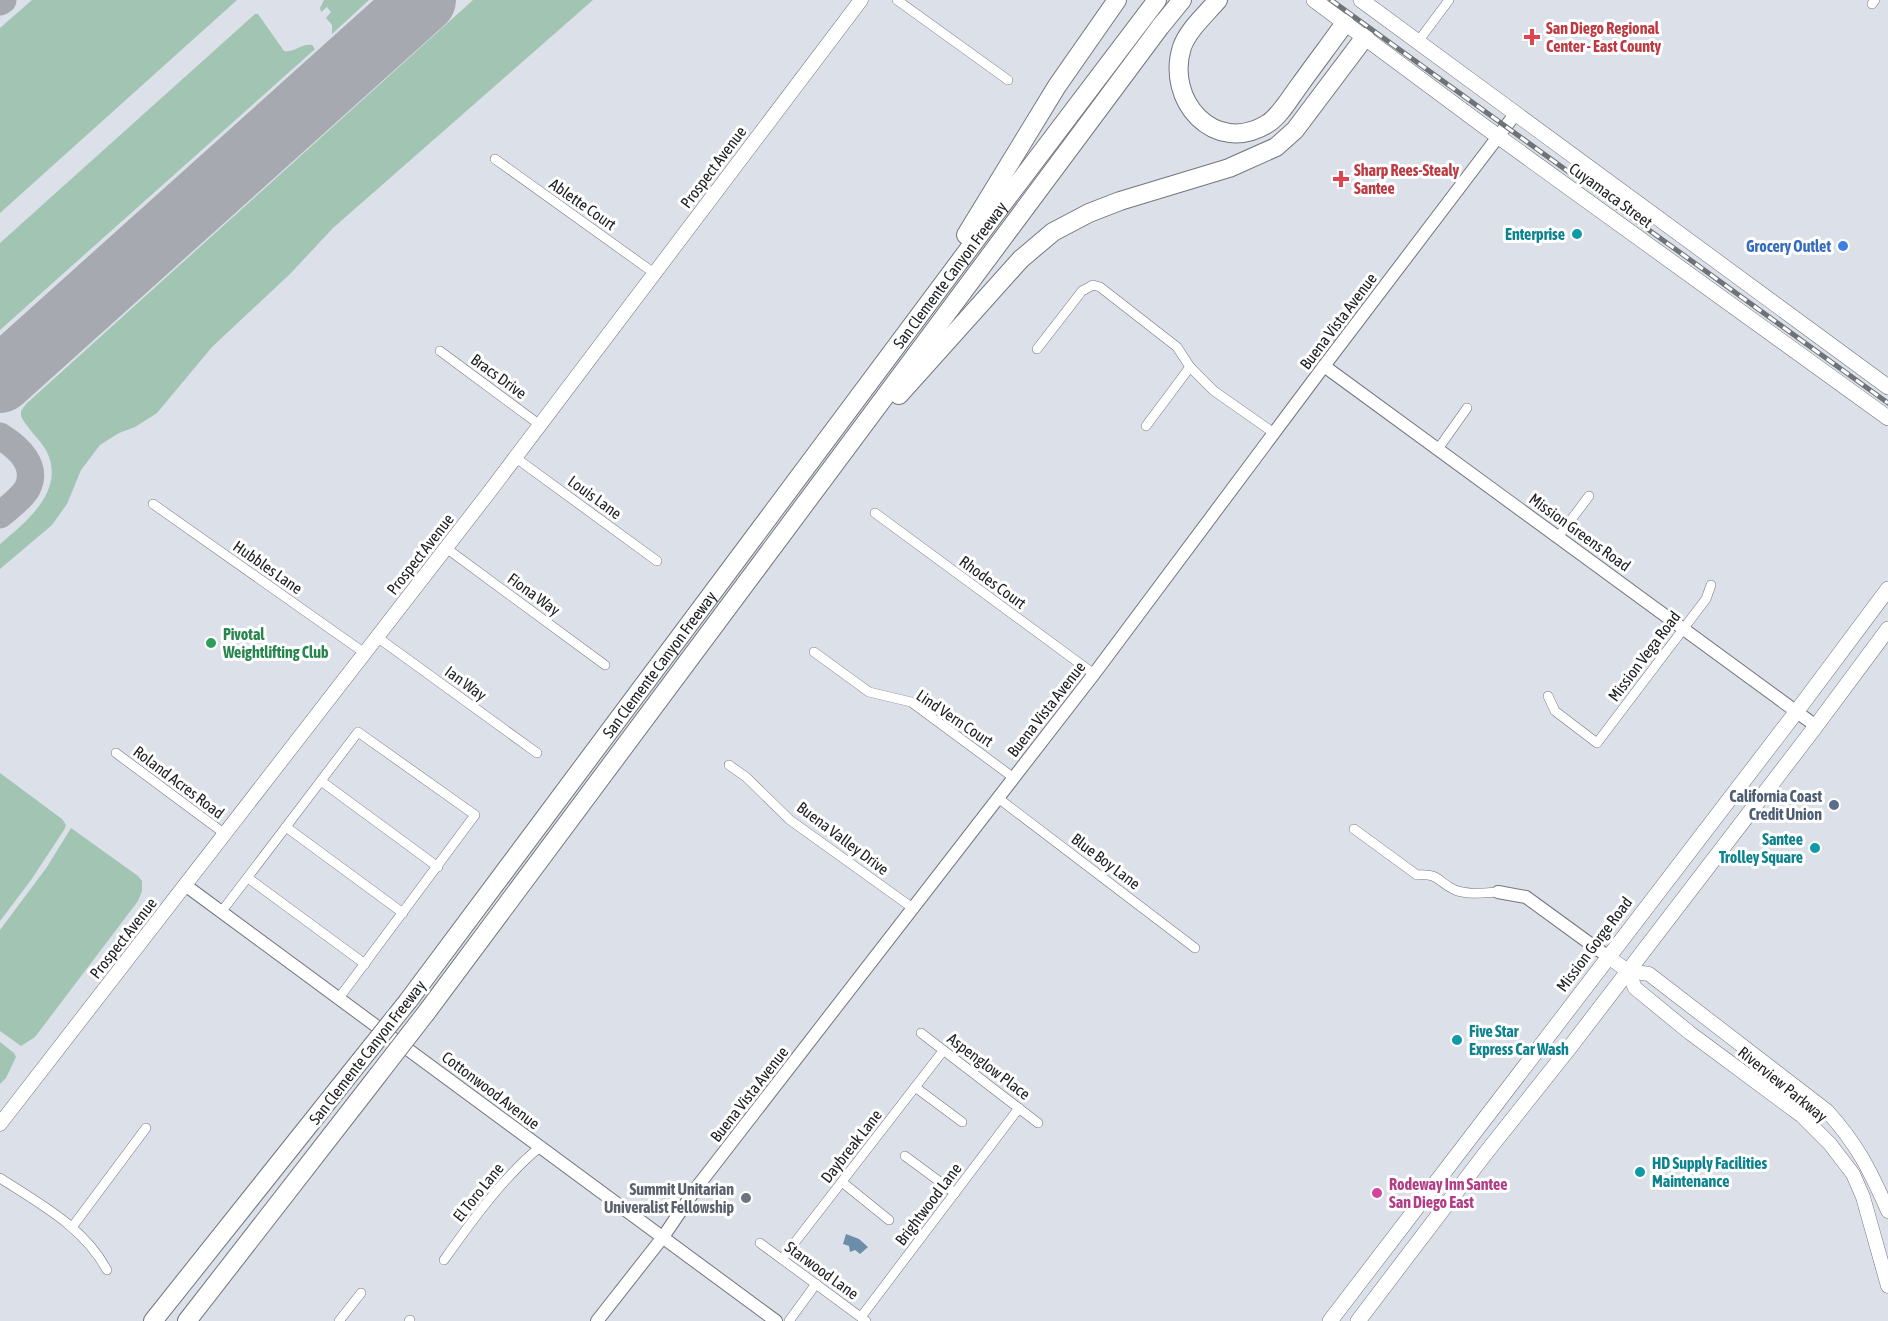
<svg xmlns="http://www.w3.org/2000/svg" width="1888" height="1321" font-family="'Asap Condensed',sans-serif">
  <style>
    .green { fill: #a1c5b2 }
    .water { fill: #6c8eab }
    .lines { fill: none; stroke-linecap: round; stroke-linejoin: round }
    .taxiway { stroke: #a6a9b0; stroke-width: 27 }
    .runway { stroke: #a6a9b0; stroke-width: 66 }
    .minor-casing { stroke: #73767e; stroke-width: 10 }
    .tertiary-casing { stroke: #73767e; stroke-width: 14 }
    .secondary-casing { stroke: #73767e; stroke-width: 15 }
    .primary-casing { stroke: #73767e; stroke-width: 16 }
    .motorway-casing { stroke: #73767e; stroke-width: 20 }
    .minor { stroke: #fff; stroke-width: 9 }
    .tertiary { stroke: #fff; stroke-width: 12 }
    .secondary { stroke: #fff; stroke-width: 14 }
    .primary { stroke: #fff; stroke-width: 15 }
    .motorway { stroke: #fff; stroke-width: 18 }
    .rail-casing { stroke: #6f7277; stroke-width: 5 }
    .rail { stroke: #fff; stroke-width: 3; stroke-dasharray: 9; stroke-linecap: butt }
    .motorway-bridge-casing { stroke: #73767e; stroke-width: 20; stroke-linecap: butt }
    .motorway-bridge { stroke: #fff; stroke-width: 18 }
    .health-dot { fill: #e0444e; stroke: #fff; stroke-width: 2 }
    .culture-dot { fill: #0f9aa8; stroke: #fff; stroke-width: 2 }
    .shop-dot { fill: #3f7fe0; stroke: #fff; stroke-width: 2 }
    .leisure-dot { fill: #2e9e5b; stroke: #fff; stroke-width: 2 }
    .service-dot { fill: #5c6f8a; stroke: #fff; stroke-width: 2 }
    .hotel-dot { fill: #d1479c; stroke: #fff; stroke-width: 2 }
    .worship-dot { fill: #6b7280; stroke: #fff; stroke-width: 2 }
    .labels { text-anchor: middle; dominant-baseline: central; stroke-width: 6; stroke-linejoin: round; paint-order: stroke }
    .health-label { font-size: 16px; font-weight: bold; fill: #be3a42; stroke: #fff; text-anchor: start }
    .street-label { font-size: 16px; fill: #212225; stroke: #fff }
    .culture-label { font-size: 16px; font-weight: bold; fill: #0d838f; stroke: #fff; text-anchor: end }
    .shop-label { font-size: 16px; font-weight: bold; fill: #366cbe; stroke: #fff; text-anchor: end }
    .leisure-label { font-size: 16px; font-weight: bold; fill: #27864d; stroke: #fff; text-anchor: start }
    .service-label { font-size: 16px; font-weight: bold; fill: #4e5e75; stroke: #fff; text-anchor: end }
    .hotel-label { font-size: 16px; font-weight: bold; fill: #b23c85; stroke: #fff; text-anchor: start }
    .worship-label { font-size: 16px; font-weight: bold; fill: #5b616d; stroke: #fff; text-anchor: end }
  </style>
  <rect width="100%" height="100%" fill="#dce0e8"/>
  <!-- green -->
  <g class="green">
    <polygon points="32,0 237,0 0,213 0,28"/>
    <polygon points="324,0 369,0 332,34 332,25 326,18 331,12 327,7 321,12 320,8"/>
    <path d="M 473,0 L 593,0 L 333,228 L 290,274 L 212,347 L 157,413 L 135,427 L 119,433 L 100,445 L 81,470 L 67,504 L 52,525 L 0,569 L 0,544 C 26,522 67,490 46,450 C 39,438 27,429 21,416 L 21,411 L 26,404 Z"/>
    <path d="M 255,14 L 258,14 L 284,51 C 294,53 302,43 312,45 L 315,49 L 0,330 L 0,243 Z"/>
    <polygon points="0,773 62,819 66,825 64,830 31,880 0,921"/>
    <polygon points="71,828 138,876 142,881 142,891 138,901 35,1037 21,1046 0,1031 0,930 47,867"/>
    <polygon points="0,1042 14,1053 16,1057 6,1078 0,1084"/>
  </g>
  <!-- water -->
  <polygon class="water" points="846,1234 859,1239 868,1247 860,1254 855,1250 850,1252 849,1246 843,1244"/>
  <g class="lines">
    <!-- taxiway -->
    <g class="taxiway">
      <polyline points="0,2 3,0"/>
      <polyline points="0,383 71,318"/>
      <path d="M 0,436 C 18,447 39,466 27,489 C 21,499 9,507 0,515"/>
    </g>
    <!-- runway -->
    <polyline class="runway" points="0,380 423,0"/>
    <defs>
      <g id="minor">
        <polyline points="897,0 1008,80"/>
        <polyline points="1872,4 1875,0"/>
        <polyline points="1417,43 1449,0"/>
        <polyline points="495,159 654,273"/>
        <polyline points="1037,349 1082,291 1093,285 1100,287 1177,347 1190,367 1214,391 1274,433"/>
        <polyline points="440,351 540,425"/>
        <polyline points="1146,426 1190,367"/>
        <polyline points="1438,449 1467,408"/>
        <polyline points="516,458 657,561"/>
        <polyline points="153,504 366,654"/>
        <polyline points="875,513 1094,674"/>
        <polyline points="1558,537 1589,496"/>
        <polyline points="446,548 605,665"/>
        <polyline points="377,637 537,753"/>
        <polyline points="814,652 869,692 911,702 1014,778"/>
        <polyline points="1548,696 1555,711 1597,743 1706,599 1711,585"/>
        <polyline points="116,753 225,834"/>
        <polyline points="729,765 746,777 790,820 914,909"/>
        <polyline points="321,781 438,867"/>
        <polyline points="998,798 1195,948"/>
        <polyline points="286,827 403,913"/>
        <path d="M 1354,829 L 1417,875 C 1440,873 1437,882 1455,890 C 1468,895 1484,893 1498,892"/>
        <polyline points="248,878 365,964"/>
        <polyline points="222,911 358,732 475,815 339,998"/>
        <polyline points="921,1033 1038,1123"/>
        <polyline points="915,1087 962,1122"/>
        <polyline points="905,1156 955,1193"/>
        <path d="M 0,1178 C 40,1204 84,1227 107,1270"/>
        <polyline points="842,1182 889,1220"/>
        <polyline points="73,1226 146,1128"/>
        <polyline points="760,1243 866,1321"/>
        <polyline points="782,1259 943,1051"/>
        <path d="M 444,1260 C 471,1222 504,1176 540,1147"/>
        <polyline points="861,1317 1019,1108"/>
        <polyline points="339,1321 361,1293"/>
        <polyline points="409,1321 410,1320"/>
        <polyline points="789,1321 816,1284"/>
      </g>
      <g id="tertiary">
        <polyline points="1324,366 1816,726"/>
        <polyline points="185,885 776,1321"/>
        <polyline points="1498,892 1526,897 1607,956"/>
        <polyline points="597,1321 663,1237 697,1187 1094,674 1324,366 1516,113"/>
      </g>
      <g id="secondary">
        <path d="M 1607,956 L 1628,971 L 1649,974 L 1827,1111 C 1857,1144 1870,1170 1888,1211"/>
        <polyline points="1628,971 1635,988 1690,1033 1802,1116 1830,1144 1853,1174 1863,1197 1888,1286"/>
        <polyline points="0,1124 487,495 861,0"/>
      </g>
      <g id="primary">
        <polyline points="1314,0 1485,127 1888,418"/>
        <polyline points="1361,0 1888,387"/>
        <polyline points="1330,1321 1797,711 1888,589"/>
        <polyline points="1358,1321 1485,1154 1570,1047 1816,726 1888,629"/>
      </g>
      <g id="motorway">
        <path d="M 1218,0 C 1206,14 1188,30 1182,47 C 1165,100 1214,156 1267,124 C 1280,116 1290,98 1299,86 C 1314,65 1330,44 1345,23"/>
        <polyline points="966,235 1057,86 1117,0"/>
        <polyline points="899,395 1021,259 1053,232 1089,213 1120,201 1229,168 1276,147 1295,130 1365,37"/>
        <path id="s1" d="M 408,1001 L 995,214 L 1157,0"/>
        <polyline points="426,1013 1160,27 1182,0"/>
        <polyline points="153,1321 360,1061"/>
        <polyline points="187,1321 378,1075"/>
      </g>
    </defs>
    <!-- minor casing -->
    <use href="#minor" class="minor-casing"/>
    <!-- tertiary casing -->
    <use href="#tertiary" class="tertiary-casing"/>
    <!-- secondary casing -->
    <use href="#secondary" class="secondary-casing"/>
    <!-- primary casing -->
    <use href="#primary" class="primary-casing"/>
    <!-- motorway casing -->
    <use href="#motorway" class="motorway-casing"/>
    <!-- minor -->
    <use href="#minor" class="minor"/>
    <!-- tertiary -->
    <use href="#tertiary" class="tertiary"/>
    <!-- secondary -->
    <use href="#secondary" class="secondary"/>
    <!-- primary -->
    <use href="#primary" class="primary"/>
    <!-- motorway -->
    <use href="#motorway" class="motorway"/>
    <defs>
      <polyline id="rail" points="1331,0 1888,403"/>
    </defs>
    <!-- rail casing -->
    <use href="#rail" class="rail-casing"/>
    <!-- rail -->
    <use href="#rail" class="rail"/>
    <defs>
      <g id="motorway-bridge">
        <polyline points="360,1061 408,1001"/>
        <polyline points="378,1075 426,1013"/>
      </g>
    </defs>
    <!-- motorway-bridge casing -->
    <use href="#motorway-bridge" class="motorway-bridge-casing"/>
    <!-- motorway-bridge -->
    <use href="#motorway-bridge" class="motorway-bridge"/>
  </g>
  <!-- markers -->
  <g class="health-dot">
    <path d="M1529 28h6v6h6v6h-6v6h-6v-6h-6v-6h6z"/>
    <path d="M1338 170h6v6h6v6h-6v6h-6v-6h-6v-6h6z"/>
  </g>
  <g class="culture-dot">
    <circle cx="1577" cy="234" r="6"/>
    <circle cx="1815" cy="848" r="6"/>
    <circle cx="1457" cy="1040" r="6"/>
    <circle cx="1640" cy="1172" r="6"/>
  </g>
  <circle class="shop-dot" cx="1843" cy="246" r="6"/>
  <circle class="leisure-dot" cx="211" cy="643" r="6"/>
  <circle class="service-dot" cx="1834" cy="805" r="6"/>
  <circle class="hotel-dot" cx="1377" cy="1193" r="6"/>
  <circle class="worship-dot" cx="746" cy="1198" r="6"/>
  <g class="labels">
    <!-- health labels -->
    <g class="health-label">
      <text x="1546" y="28">San Diego Regional<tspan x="1546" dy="18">Center - East County</tspan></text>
      <text x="1354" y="170">Sharp Rees-Stealy<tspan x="1354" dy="18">Santee</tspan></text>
    </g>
    <!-- street labels -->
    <g class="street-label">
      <text transform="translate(713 167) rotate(-53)">Prospect Avenue</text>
      <text transform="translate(1611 195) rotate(36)">Cuyamaca Street</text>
      <text transform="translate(583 204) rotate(35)">Ablette Court</text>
      <text stroke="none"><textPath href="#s1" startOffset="906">San Clemente Canyon Freeway</textPath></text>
      <text transform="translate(1338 321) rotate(-53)">Buena Vista Avenue</text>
      <text transform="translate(499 376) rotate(36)">Bracs Drive</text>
      <text transform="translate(595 497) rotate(36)">Louis Lane</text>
      <text transform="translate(1580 532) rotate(36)">Mission Greens Road</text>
      <text transform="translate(420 554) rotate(-52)">Prospect Avenue</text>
      <text transform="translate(268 567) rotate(35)">Hubbles Lane</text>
      <text transform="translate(993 582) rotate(36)">Rhodes Court</text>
      <text transform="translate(534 594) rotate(36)">Fiona Way</text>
      <text transform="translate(1644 656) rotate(-53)">Mission Vega Road</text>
      <text stroke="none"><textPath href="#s1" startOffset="420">San Clemente Canyon Freeway</textPath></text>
      <text transform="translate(466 683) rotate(36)">Ian Way</text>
      <text transform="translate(1046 709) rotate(-52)">Buena Vista Avenue</text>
      <text transform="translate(955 718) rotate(34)">Lind Vern Court</text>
      <text transform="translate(179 782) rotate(37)">Roland Acres Road</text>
      <text transform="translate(843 838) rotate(37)">Buena Valley Drive</text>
      <text transform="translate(1106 861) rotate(37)">Blue Boy Lane</text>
      <text transform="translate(123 938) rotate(-52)">Prospect Avenue</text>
      <text transform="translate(1594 944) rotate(-53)">Mission Gorge Road</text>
      <text transform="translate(367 1052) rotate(-52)">San Clemente Canyon Freeway</text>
      <text transform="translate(989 1066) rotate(37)">Aspenglow Place</text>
      <text transform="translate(1783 1084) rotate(39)">Riverview Parkway</text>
      <text transform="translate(491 1090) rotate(37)">Cottonwood Avenue</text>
      <text transform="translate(749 1094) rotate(-52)">Buena Vista Avenue</text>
      <text transform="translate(851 1146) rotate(-52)">Daybreak Lane</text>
      <text transform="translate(478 1192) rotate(-51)">El Toro Lane</text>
      <text transform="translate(928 1204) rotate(-53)">Brightwood Lane</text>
      <text transform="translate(822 1270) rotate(36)">Starwood Lane</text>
    </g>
    <!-- culture labels -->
    <g class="culture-label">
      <text x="1565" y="234">Enterprise</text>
      <text x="1803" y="839">Santee<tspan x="1803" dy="18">Trolley Square</tspan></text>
      <text x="1469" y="1031" text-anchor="start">Five Star<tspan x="1469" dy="18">Express Car Wash</tspan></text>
      <text x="1652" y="1163" text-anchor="start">HD Supply Facilities<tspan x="1652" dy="18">Maintenance</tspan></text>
    </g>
    <!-- shop labels -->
    <g class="shop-label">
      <text x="1831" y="246">Grocery Outlet</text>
    </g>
    <!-- leisure labels -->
    <g class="leisure-label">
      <text x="223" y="634">Pivotal<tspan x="223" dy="18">Weightlifting Club</tspan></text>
    </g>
    <!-- service labels -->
    <g class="service-label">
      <text x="1822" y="796">California Coast<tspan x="1822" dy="18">Credit Union</tspan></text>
    </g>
    <!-- hotel labels -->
    <g class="hotel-label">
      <text x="1389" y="1184">Rodeway Inn Santee<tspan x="1389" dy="18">San Diego East</tspan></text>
    </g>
    <!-- worship labels -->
    <g class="worship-label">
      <text x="734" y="1189">Summit Unitarian<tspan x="734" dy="18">Univeralist Fellowship</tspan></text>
    </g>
  </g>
</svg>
